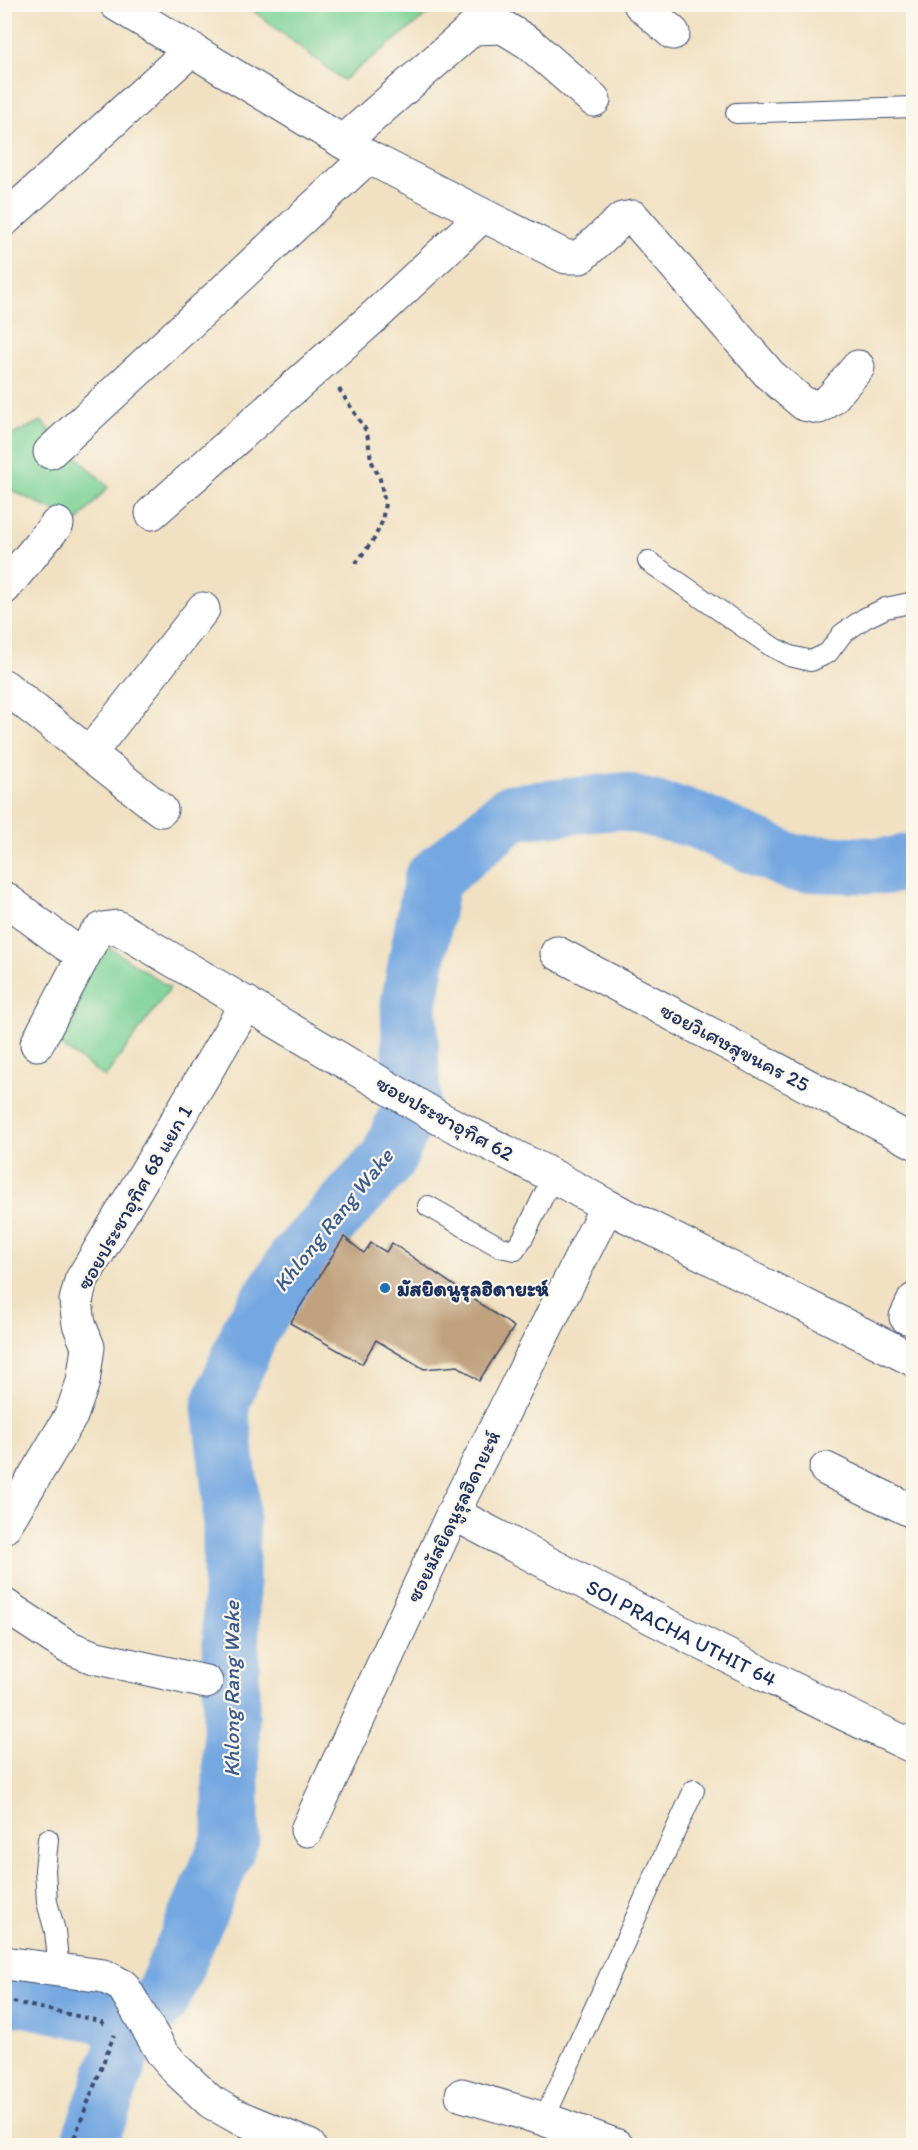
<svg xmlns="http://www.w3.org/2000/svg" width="918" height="2150" font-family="Itim,'Playpen Sans Thai',sans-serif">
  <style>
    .green { fill: #7cd296; stroke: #4c807a; stroke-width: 1.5 }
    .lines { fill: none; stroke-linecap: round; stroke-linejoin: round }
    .river { stroke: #75a7e1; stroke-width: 57 }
    .building { fill: #c0a27e }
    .lane-casing { stroke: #3b4a6d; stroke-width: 22 }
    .street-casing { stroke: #3b4a6d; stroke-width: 35 }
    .path { stroke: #3b4a6d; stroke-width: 4; stroke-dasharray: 4.5 4.5; stroke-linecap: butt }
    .lane { stroke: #fff; stroke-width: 20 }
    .street { stroke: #fff; stroke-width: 33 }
    .poi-dot { fill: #1f6fb2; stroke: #fbf7ec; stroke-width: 2 }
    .labels { text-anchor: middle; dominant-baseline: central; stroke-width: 4.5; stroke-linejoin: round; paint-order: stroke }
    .street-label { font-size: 21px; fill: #1b2f5e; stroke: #fbf7ec }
    .poi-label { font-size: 21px; font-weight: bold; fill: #1b2f5e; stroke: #fbf7ec; text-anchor: start }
    .water-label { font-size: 22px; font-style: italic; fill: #3a598c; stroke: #fbf7ec }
  </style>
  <rect width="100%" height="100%" fill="#fbf7ec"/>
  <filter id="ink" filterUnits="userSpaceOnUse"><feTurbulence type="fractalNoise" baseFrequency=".0167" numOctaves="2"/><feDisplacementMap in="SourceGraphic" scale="12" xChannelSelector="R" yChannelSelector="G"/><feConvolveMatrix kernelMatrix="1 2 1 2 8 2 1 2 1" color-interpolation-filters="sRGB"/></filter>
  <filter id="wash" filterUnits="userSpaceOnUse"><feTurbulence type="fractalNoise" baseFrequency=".008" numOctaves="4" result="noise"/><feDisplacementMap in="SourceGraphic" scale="24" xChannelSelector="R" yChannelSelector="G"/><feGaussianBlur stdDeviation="1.35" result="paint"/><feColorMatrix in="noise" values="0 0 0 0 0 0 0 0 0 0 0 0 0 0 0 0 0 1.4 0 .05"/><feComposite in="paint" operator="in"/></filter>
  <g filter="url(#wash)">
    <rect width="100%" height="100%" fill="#f1e1c2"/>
    <!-- green -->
    <g class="green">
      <polygon points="246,5 440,5 343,80"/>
      <polygon points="41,421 108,487 77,522 5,487 4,439"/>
      <polygon points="88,933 170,988 105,1077 34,1027"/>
    </g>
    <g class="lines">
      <!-- river -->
      <g class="river">
        <polyline points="4,1994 104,2015 128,2035"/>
        <polyline points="88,2146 128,2035 161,2000 231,1838 231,1497 220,1406 251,1329 297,1258 388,1159 412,1104 409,1004 432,879 512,812 621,801 696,820 793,863 891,866 914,861"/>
      </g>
    </g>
    <g id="blocks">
      <!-- building -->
      <polygon class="building" points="344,1237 364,1253 371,1243 386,1252 392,1243 514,1327 479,1381 458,1366 424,1369 376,1340 362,1364 290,1323"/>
    </g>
  </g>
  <g filter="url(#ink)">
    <use href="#blocks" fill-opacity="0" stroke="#3b4a6d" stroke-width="1.5"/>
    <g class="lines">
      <defs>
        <g id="lane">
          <polyline points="736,113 914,107"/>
          <polyline points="648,561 771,646 790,656 811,661 828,653 842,634 865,618 886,608 914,602"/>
          <polyline points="428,1206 500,1247 515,1250 523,1238 553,1176"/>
          <polyline points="48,1839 45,1870 47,1902 55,1931 59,1970"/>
          <polyline points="544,2119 694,1790"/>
        </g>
        <g id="street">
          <polyline points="116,4 368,157 566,257 580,257 622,219 633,217 770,375 804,404 819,407 831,399 858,367"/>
          <polyline points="640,4 673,33"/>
          <polyline points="343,142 473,28 503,27 529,43 594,100"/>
          <polyline points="4,220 192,49"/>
          <polyline points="50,452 368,157"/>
          <polyline points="152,513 377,314 482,216"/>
          <polyline points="4,588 57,524"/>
          <polyline points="4,686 161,810"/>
          <polyline points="90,753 203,609"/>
          <polyline points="4,898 67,945"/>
          <polyline points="557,953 914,1142"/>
          <polyline points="37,1044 94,936 102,929 117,927 441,1119 553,1176 607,1206 914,1360"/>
          <polyline points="906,1317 914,1300"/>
          <polyline points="826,1469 914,1512"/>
          <path id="s1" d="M 453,1513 C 605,1594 758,1674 914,1747"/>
          <polyline points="4,1527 71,1416 83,1382 88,1347 79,1324 76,1301 81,1281 247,1003"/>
          <polyline points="4,1605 68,1647 93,1657 206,1682"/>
          <polyline points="307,1830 453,1513 607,1206"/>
          <polyline points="4,1963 104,1976 123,1986 163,2054 178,2071 211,2102 236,2116 309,2146"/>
          <polyline points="462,2095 544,2119 617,2146"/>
        </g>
      </defs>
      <!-- lane casing -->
      <use href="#lane" class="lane-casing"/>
      <!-- street casing -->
      <use href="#street" class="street-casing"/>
      <!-- path -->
      <g class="path">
        <polyline points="339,389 367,432 371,460 380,479 385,503 382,522 374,539 353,567"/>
        <polyline points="4,2000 100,2021 107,2026"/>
        <polyline points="71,2146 114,2035"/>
      </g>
      <!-- lane -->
      <use href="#lane" class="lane"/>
      <!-- street -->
      <use href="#street" class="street"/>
    </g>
  </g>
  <!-- markers -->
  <circle class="poi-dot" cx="385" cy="1288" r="6"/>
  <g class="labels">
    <!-- street labels -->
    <g class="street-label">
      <text transform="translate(735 1047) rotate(28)">ซอยวิเศษสุขนคร 25</text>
      <text transform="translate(445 1118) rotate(29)">ซอยประชาอุทิศ 62</text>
      <text transform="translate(134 1197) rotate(-60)">ซอยประชาอุทิศ 68 แยก 1</text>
      <text transform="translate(453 1516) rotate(-64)">ซอยมัสยิดนูรุลฮิดายะห์</text>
      <text stroke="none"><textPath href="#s1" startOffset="258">SOI PRACHA UTHIT 64</textPath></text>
    </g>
    <!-- poi labels -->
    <g class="poi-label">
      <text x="397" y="1288">มัสยิดนูรุลฮิดายะห์</text>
    </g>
    <!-- water labels -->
    <g class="water-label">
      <text transform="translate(333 1220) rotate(-51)">Khlong Rang Wake</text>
      <text transform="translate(231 1689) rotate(-90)">Khlong Rang Wake</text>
    </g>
  </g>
  <!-- margin -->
  <rect width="918" height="2150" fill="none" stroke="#fbf7ec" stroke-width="24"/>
</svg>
